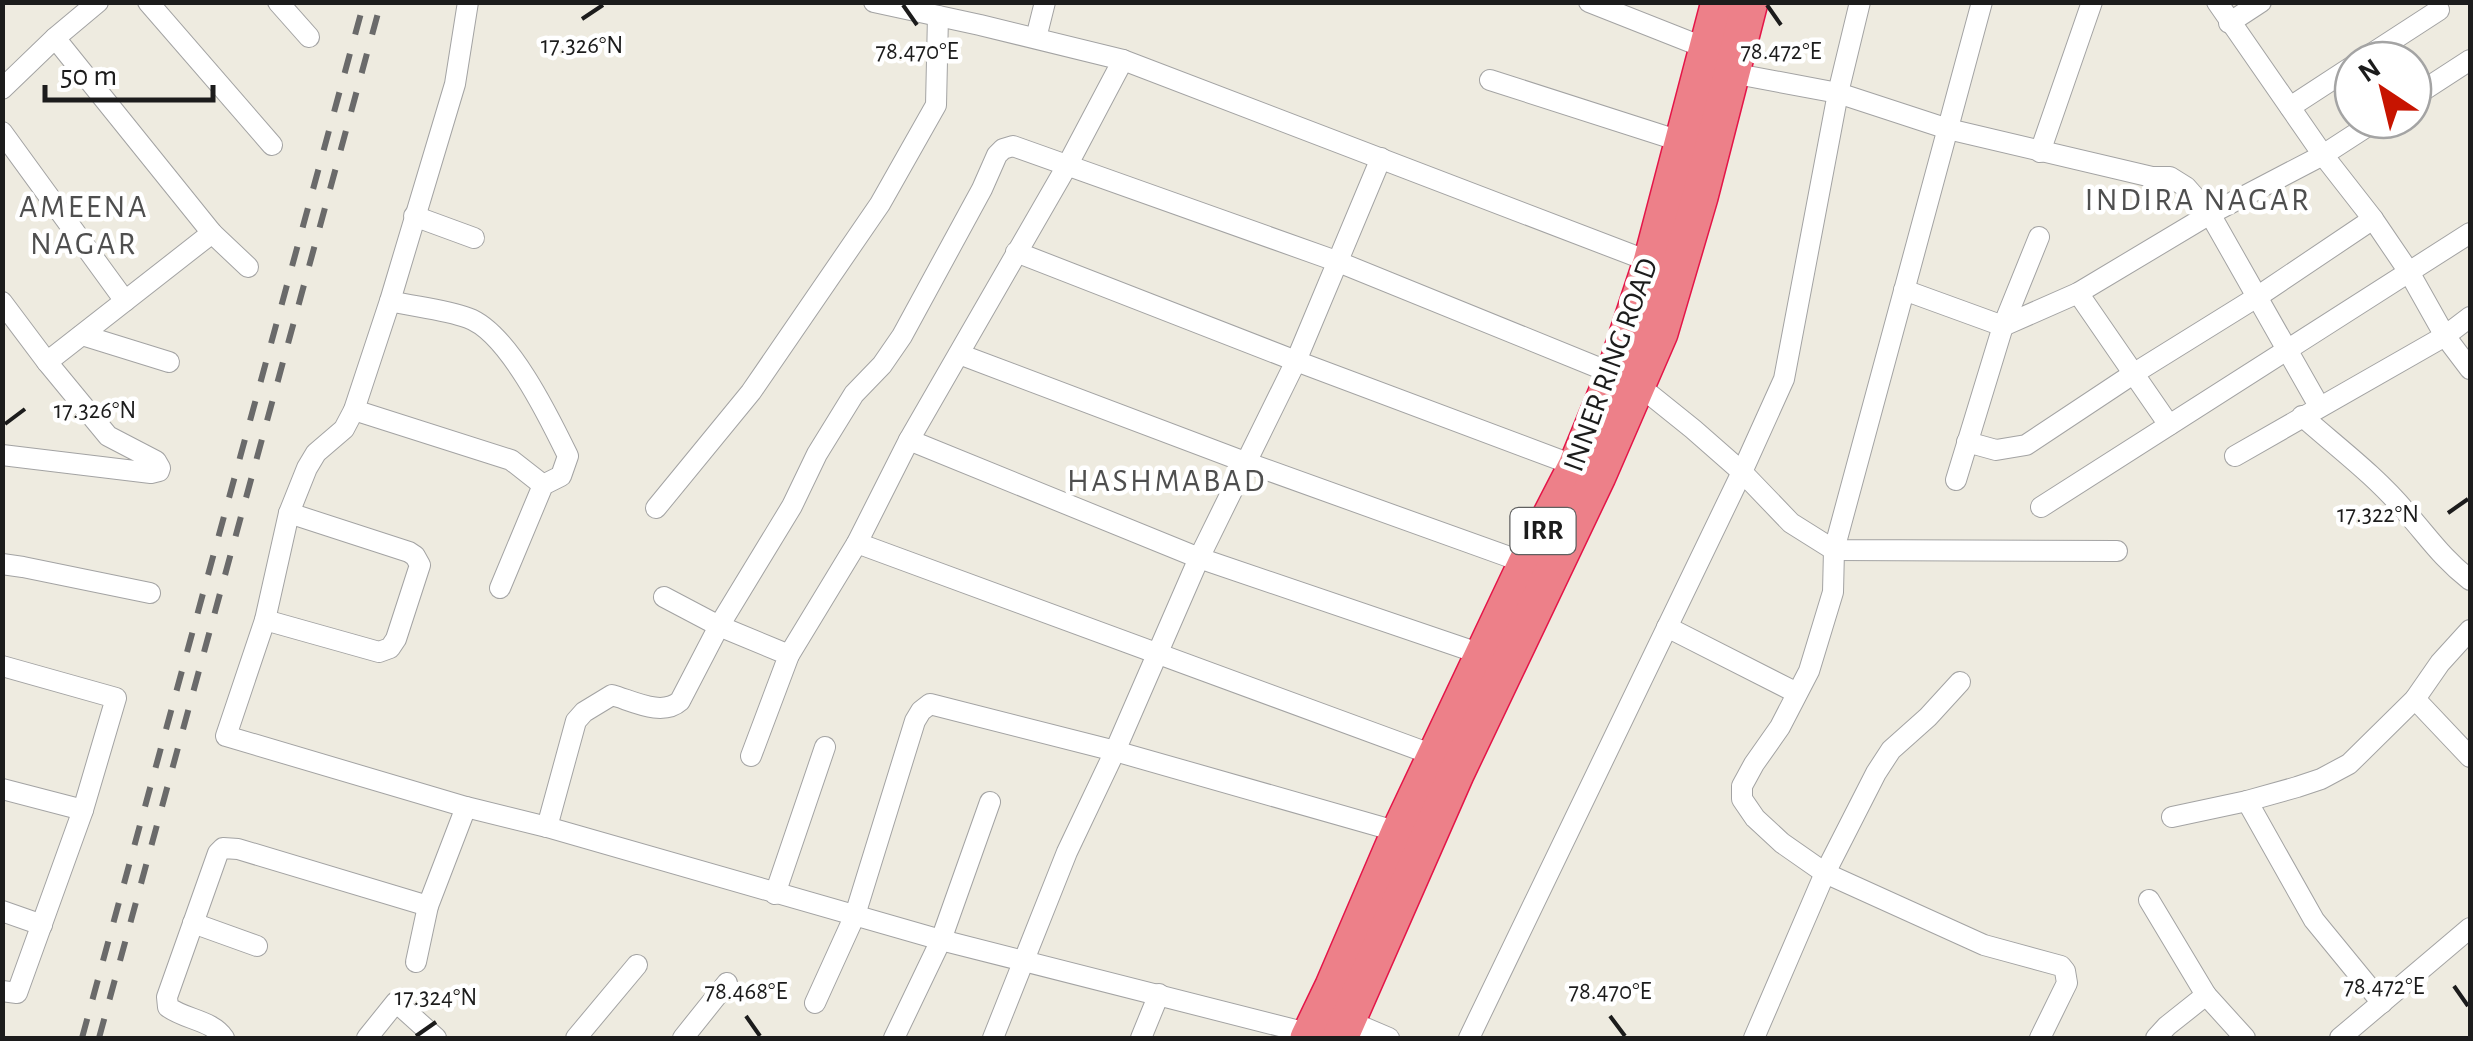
<svg xmlns="http://www.w3.org/2000/svg" width="2473" height="1041" font-family="'Alegreya Sans',sans-serif">
  <style>
    .lines { fill: none; stroke-linecap: round; stroke-linejoin: round }
    .street-casing { stroke: #a3a3a3; stroke-width: 22 }
    .highway-casing { stroke: #e41548; stroke-width: 38 }
    .street { stroke: #fff; stroke-width: 20 }
    .highway { stroke: #ed8089; stroke-width: 35 }
    .rail { stroke: #6a6a6a; stroke-width: 6; stroke-dasharray: 20 20; stroke-linecap: butt }
    .ticks { fill: none; stroke: #1c1c1c; stroke-width: 4 }
    .labels { text-anchor: middle; dominant-baseline: central; stroke-width: 9; stroke-linejoin: round; paint-order: stroke }
    .shield { fill: #fff; stroke: #606060; stroke-width: 2.5 }
    .shield-label { font-size: 28px; font-weight: bold; fill: #1c1c1c }
    .street-label { font-size: 30px; fill: #1c1c1c; stroke: #fff }
    .neighbourhood-label { font-size: 32px; letter-spacing: 2.5px; fill: #4f4f4f; stroke: #fff }
    .ticks-label { font-size: 25px; text-anchor: middle; fill: #1c1c1c; stroke: #fff; stroke-width: 9; stroke-linejoin: round; paint-order: stroke }
  </style>
  <rect width="100%" height="100%" fill="#eeebe0"/>
  <g class="lines">
    <defs>
      <g id="street">
        <polyline points="148,2 272,145"/>
        <polyline points="278,2 309,37"/>
        <polyline points="468,2 455,84 390,301 354,410 344,429 316,453 307,468 289,513 265,620 226,736 466,807 547,827 941,940 1319,1036"/>
        <polyline points="874,2 980,25 1123,60 1651,262"/>
        <polyline points="1589,2 1708,49"/>
        <polyline points="1982,2 1834,550 1833,592 1809,671 1780,727 1754,764 1742,786 1742,799 1755,818 1782,843 1825,873 1984,945 2061,966 2065,971 2067,983 2040,1038"/>
        <polyline points="2217,2 2323,155 2373,219 2409,272 2445,336 2470,369"/>
        <polyline points="2229,23 2261,2"/>
        <polyline points="55,38 212,233 248,267"/>
        <polyline points="1036,38 1045,2"/>
        <polyline points="2362,60 2439,10"/>
        <polyline points="1726,72 1838,93 1948,129 2152,177 2170,177 2186,187 2210,214 2319,406"/>
        <polyline points="1490,80 1683,142"/>
        <polyline points="2,89 55,38 98,2"/>
        <polyline points="2413,97 2470,60"/>
        <polyline points="2290,107 2353,66"/>
        <polyline points="2,132 125,301"/>
        <polyline points="2040,152 2092,2"/>
        <polyline points="414,216 474,238"/>
        <polyline points="1016,252 1296,361 1576,466"/>
        <polyline points="1904,290 2003,326 2078,293 2210,214 2323,155 2377,120"/>
        <polyline points="2078,293 2169,425"/>
        <path d="M 390,301 C 415,307 444,309 468,318 C 508,332 550,419 568,456 L 561,476 L 543,485 L 500,588"/>
        <polyline points="2,302 47,362 108,436 156,461 160,468 159,471 151,473 2,455"/>
        <polyline points="82,335 169,362"/>
        <polyline points="959,354 1245,462 1526,563"/>
        <polyline points="47,362 212,233"/>
        <polyline points="1637,384 1693,429 1742,472 1791,523 1834,550 2117,551"/>
        <polyline points="354,410 511,460 543,485"/>
        <path d="M 2302,416 C 2337,447 2376,476 2406,512 C 2429,538 2442,558 2470,580"/>
        <polyline points="909,440 1199,558 1484,655"/>
        <polyline points="1967,442 1996,450 2026,445 2133,374 2257,297 2373,219"/>
        <polyline points="2235,456 2445,336 2470,317"/>
        <polyline points="1956,480 2003,326 2039,237"/>
        <polyline points="2041,507 2470,233"/>
        <polyline points="656,508 751,392 880,204 936,105 938,16"/>
        <polyline points="857,543 1436,756"/>
        <polyline points="2,564 23,567 150,593"/>
        <polyline points="664,597 719,626 792,506 817,454 854,394 882,365 902,336 982,189 997,155 1003,149 1013,146 1336,261 1614,374"/>
        <polyline points="265,620 379,652 390,648 396,639 420,565 415,556 409,552 289,513"/>
        <polyline points="1667,627 1797,693"/>
        <polyline points="789,655 857,543 909,440 1068,164 1123,60"/>
        <polyline points="2,666 116,698 83,810 17,993 2,991"/>
        <polyline points="2415,699 2470,757"/>
        <polyline points="2,789 83,810"/>
        <polyline points="2247,801 2314,920 2382,1003"/>
        <polyline points="2172,817 2247,801 2297,787 2321,779 2349,764 2415,699 2440,663 2470,630"/>
        <path d="M 547,827 L 576,721 L 584,712 L 612,695 C 633,701 662,717 680,701 L 719,626 L 789,655 L 751,756"/>
        <polyline points="775,894 825,747"/>
        <polyline points="2149,900 2206,995 2167,1026 2156,1038"/>
        <polyline points="2,911 42,925"/>
        <polyline points="193,923 257,946"/>
        <polyline points="416,962 428,906 466,807"/>
        <polyline points="2206,995 2245,1038"/>
        <polyline points="815,1003 855,915 915,721 921,711 930,704 1115,751 1399,832"/>
        <polyline points="1349,1021 1389,1038"/>
        <path d="M 224,1038 C 212,1020 186,1020 168,1007 L 167,997 L 218,853 L 223,848 L 238,849 L 428,906"/>
        <polyline points="367,1038 396,1002 436,1038"/>
        <polyline points="576,1038 637,965"/>
        <polyline points="683,1038 727,983"/>
        <polyline points="894,1038 941,940 990,802"/>
        <polyline points="993,1038 1067,852 1115,751 1199,558 1296,361 1381,158"/>
        <polyline points="1141,1038 1159,994"/>
        <polyline points="1469,1038 1742,472 1784,379 1838,93 1860,2"/>
        <polyline points="1754,1038 1825,873 1876,773 1891,750 1928,717 1960,682"/>
        <polyline points="2340,1038 2470,928"/>
      </g>
      <g id="highway">
        <polyline points="1308,1038 1333,986 1399,832 1526,563 1576,466 1614,374 1651,262 1719,2"/>
        <polyline points="1340,1038 1456,774 1598,476 1660,333 1700,197 1750,2"/>
      </g>
    </defs>
    <!-- street casing -->
    <use href="#street" class="street-casing"/>
    <!-- highway casing -->
    <use href="#highway" class="highway-casing"/>
    <!-- street -->
    <use href="#street" class="street"/>
    <!-- highway -->
    <use href="#highway" class="highway"/>
    <!-- rail -->
    <g class="rail">
      <polyline points="82,1038 364,2"/>
      <polyline points="99,1038 381,2"/>
    </g>
  </g>
  <!-- ticks -->
  <path class="ticks" d="M 903,5 L 917,25M 1767,5 L 1781,25M 582,19 L 603,5M 5,424 L 25,409M 2448,513 L 2468,499M 2454,986 L 2468,1006M 746,1016 L 760,1036M 1610,1016 L 1625,1036M 416,1036 L 436,1022"/>
  <g class="labels">
    <!-- shield labels -->
    <rect class="shield" x="1510.5" y="508" width="65" height="46" rx="8"/>
    <g class="shield-label">
      <text x="1543" y="531">IRR</text>
    </g>
    <!-- street labels -->
    <g class="street-label">
      <text transform="translate(1611 365) rotate(-70)">INNER RING ROAD</text>
    </g>
    <!-- neighbourhood labels -->
    <g class="neighbourhood-label">
      <text x="2198" y="200">INDIRA NAGAR</text>
      <text x="84" y="207">AMEENA<tspan x="84" dy="37">NAGAR</tspan></text>
      <text x="1167" y="481">HASHMABAD</text>
    </g>
  </g>
  <g class="ticks-label">
    <text x="582" y="53">17.326°N</text>
    <text x="1781" y="59">78.472°E</text>
    <text x="917" y="59">78.470°E</text>
    <text x="95" y="418">17.326°N</text>
    <text x="2378" y="522">17.322°N</text>
    <text x="2384" y="994">78.472°E</text>
    <text x="746" y="999">78.468°E</text>
    <text x="1610" y="999">78.470°E</text>
    <text x="436" y="1005">17.324°N</text>
  </g>
  <!-- border -->
  <rect width="2473" height="1041" fill="none" stroke="#1c1c1c" stroke-width="10"/>
  <!-- north arrow -->
  <g transform="translate(2383 90) rotate(325)"><circle r="48" fill="#ffffff" stroke="#a4a4a4" stroke-width="2.5"/>
  <path d="M0-8L18 38L0 25L-18 38Z" fill="#c71400"/>
  <text y="-15" font-size="28" font-weight="bold" text-anchor="middle" fill="#1c1c1c">N</text>
  </g>
  <!-- scale -->
  <path d="M45 85v15h168v-15" fill="none" stroke="#1c1c1c" stroke-width="5"/>
  <text x="60" y="85" font-size="30" fill="#1c1c1c" stroke="#ffffff" stroke-width="8" paint-order="stroke">50 m</text>
</svg>
